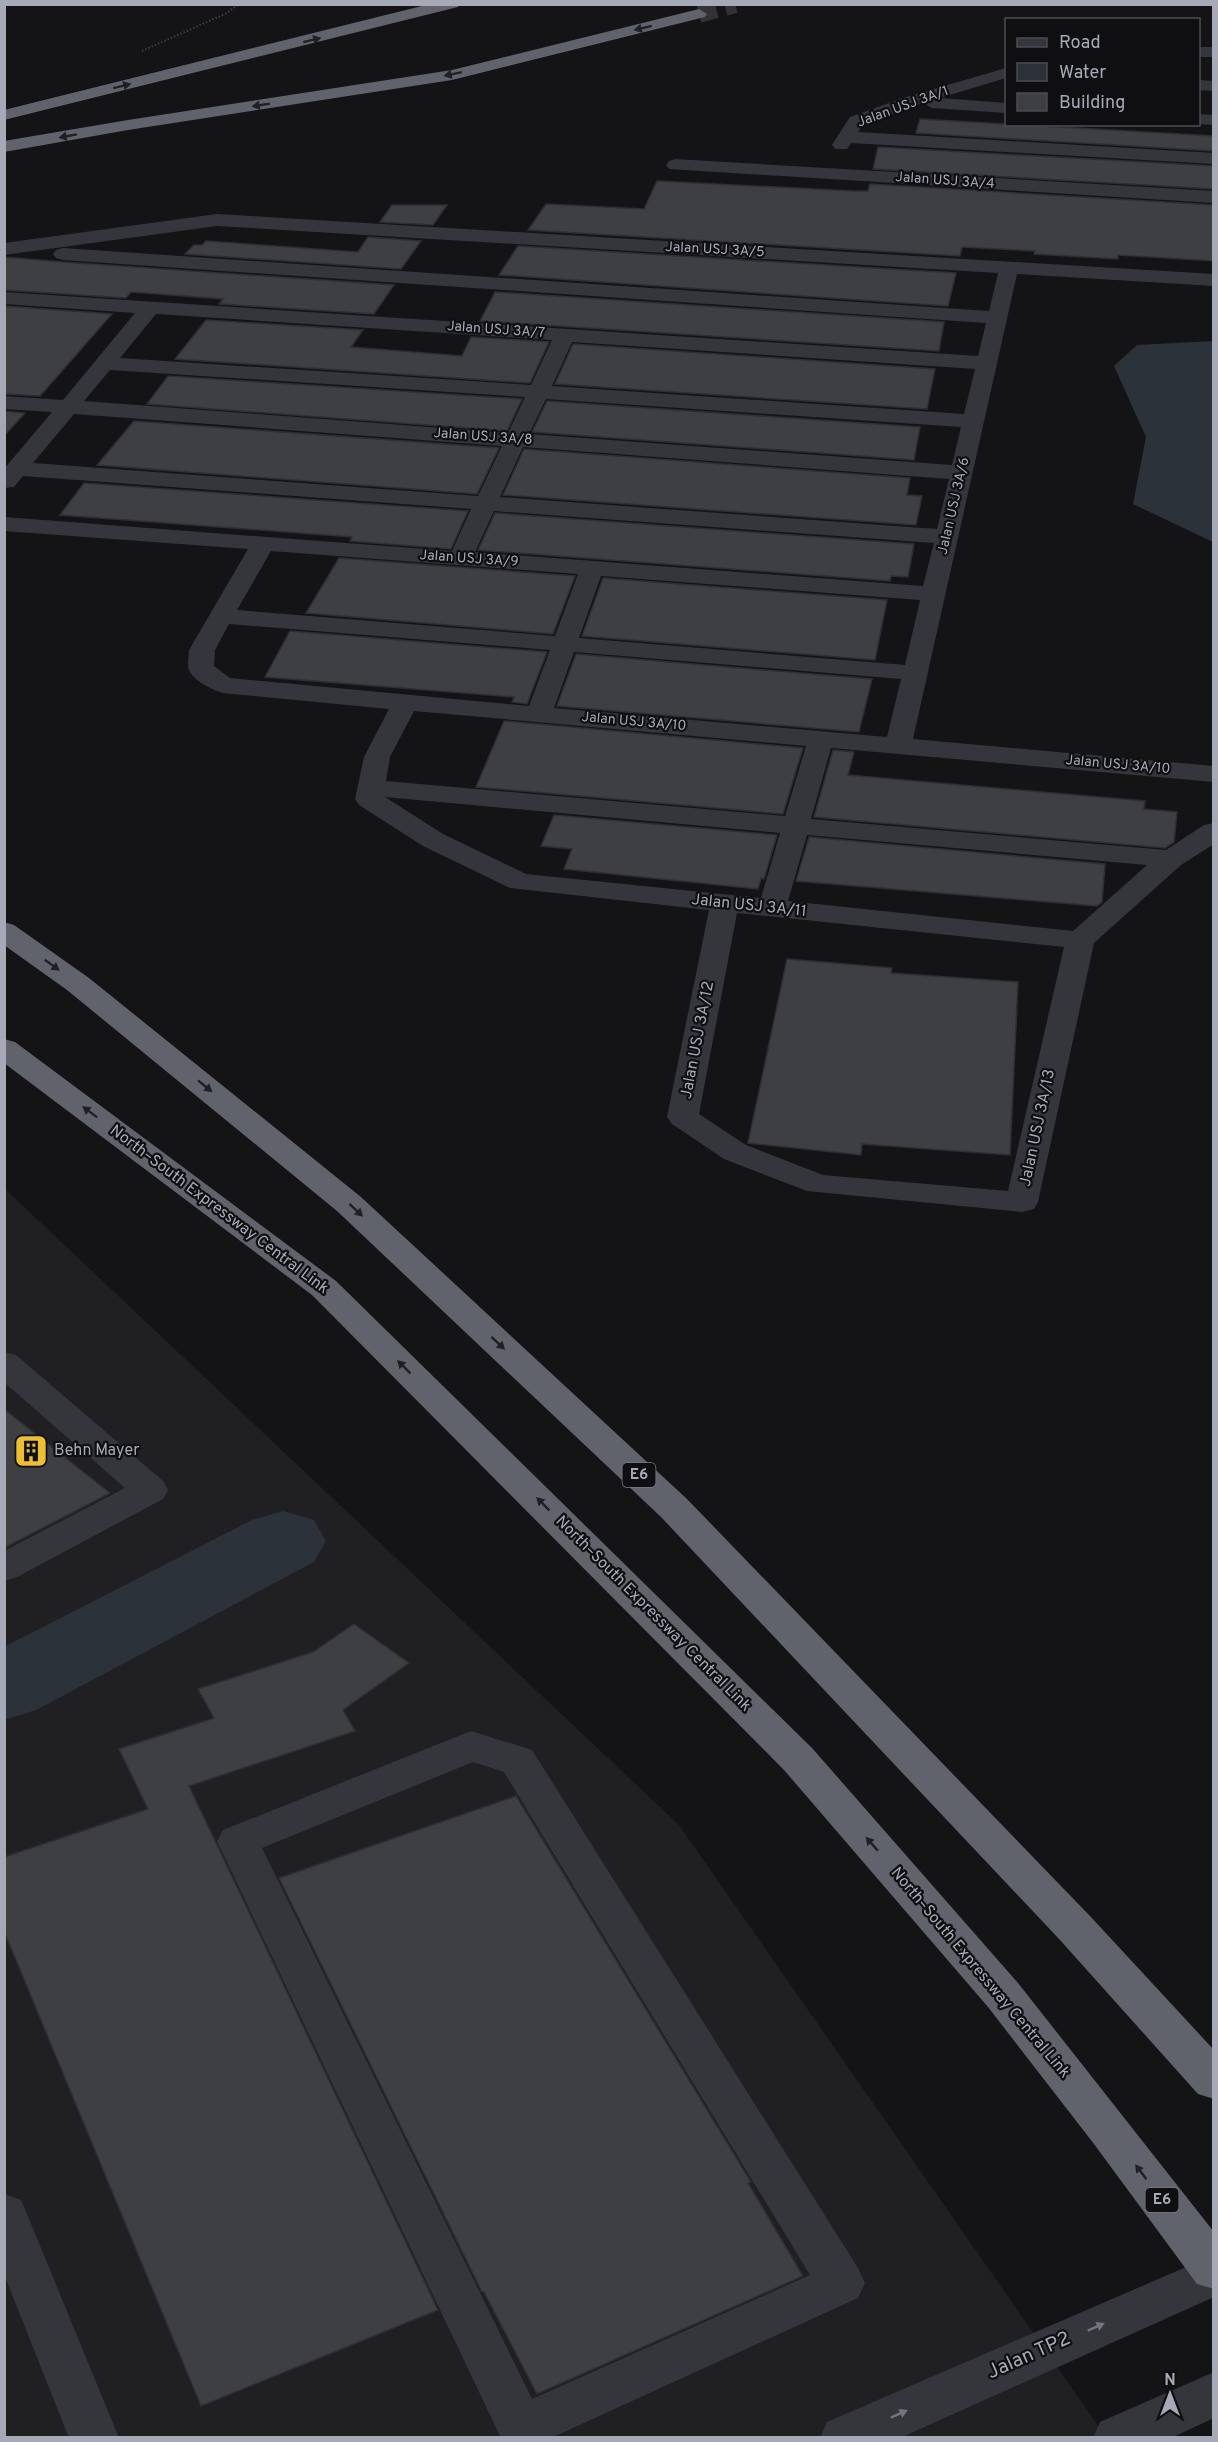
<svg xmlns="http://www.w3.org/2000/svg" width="1218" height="2442" font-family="Overpass,sans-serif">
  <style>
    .built { fill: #202023 }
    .water { fill: #2b3239 }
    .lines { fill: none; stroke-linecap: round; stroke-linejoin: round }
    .river { fill: #2b3239; fill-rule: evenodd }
    .building { fill: #3e3f43; stroke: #2f2e32; stroke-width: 1.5 }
    .highway-tunnel { stroke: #313236; stroke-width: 18; stroke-dasharray: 18 9; stroke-linecap: butt }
    .path { stroke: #3b3d42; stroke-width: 2; stroke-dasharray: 1.5 2; stroke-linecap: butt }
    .minor { fill: #35363b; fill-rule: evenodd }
    .highway { fill: #61636c; fill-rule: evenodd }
    .oneway { fill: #1f2023 }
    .oneway2 { fill: #73767f }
    .labels { text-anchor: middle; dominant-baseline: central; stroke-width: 4.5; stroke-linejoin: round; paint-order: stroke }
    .far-street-label { font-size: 14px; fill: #a6aab6; stroke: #0f0f11 }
    .shield { fill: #0f0f11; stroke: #797c84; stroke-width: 1.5 }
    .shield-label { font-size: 15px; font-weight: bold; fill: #a6aab6 }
    .street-label { font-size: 16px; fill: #a6aab6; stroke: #0f0f11 }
    .poi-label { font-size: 16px; fill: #a6aab6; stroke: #0f0f11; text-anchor: start }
    .near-street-label { font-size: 20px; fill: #a6aab6; stroke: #0f0f11 }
  </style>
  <rect width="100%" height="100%" fill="#141416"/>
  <!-- built -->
  <polygon class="built" points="4,1188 679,1825 1106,2437 5,2437"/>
  <!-- water -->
  <polygon class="water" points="1213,341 1214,341 1213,542 1133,504 1146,437 1114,366 1137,345"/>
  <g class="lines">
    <!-- river -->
    <polygon class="river" points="283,1511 314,1520 326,1541 314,1562 36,1710 4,1720 4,1647 252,1520"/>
  </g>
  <!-- building -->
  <g class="building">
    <polygon points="920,119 1214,136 1214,151 916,133"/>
    <polygon points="878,147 1214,166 1214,189 873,169"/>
    <polygon points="657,181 853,191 868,191 870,184 1214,205 1214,261 1118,255 1118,259 1034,254 1035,251 962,247 960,256 528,230 546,204 644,209"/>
    <polygon points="392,205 447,205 433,225 380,222"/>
    <polygon points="368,237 421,241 401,269 185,254 194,245 202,245 206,241 358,252"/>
    <polygon points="518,246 956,273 948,306 499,275"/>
    <polygon points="4,257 63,262 394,285 374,314 219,304 223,299 131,292 126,298 4,290"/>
    <polygon points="495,292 944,322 939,351 480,321"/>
    <polygon points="4,306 112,314 40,396 4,394"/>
    <polygon points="206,320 363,330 351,347 462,356 471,337 549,342 530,383 175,359"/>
    <polygon points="573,344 935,369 927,409 555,384"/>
    <polygon points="168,376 522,399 507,431 147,404"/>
    <polygon points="547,401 920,427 914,460 532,432"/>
    <polygon points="4,411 25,413 4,436"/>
    <polygon points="134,421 499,448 477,494 97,465"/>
    <polygon points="524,449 910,478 907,495 922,496 916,525 503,495"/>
    <polygon points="84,483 468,511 451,549 350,541 352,537 60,515"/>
    <polygon points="495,513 914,544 908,577 891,576 890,581 478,550"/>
    <polygon points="339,558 575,576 553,634 306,613"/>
    <polygon points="603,578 887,600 875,660 582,636"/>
    <polygon points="290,631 547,652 527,704 512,702 514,697 265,677"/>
    <polygon points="576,654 872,679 859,732 557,706"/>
    <polygon points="504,721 803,748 783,814 476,787"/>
    <polygon points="833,750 854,752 848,775 1145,801 1144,809 1177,812 1174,842 1165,848 814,817"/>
    <polygon points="554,815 777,835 764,879 761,878 758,889 564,869 572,849 541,846"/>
    <polygon points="809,837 1105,864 1102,902 1097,906 796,881"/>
    <polygon points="787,959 892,968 891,973 1018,982 1010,1155 862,1144 861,1155 748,1143"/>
    <polygon points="4,1409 110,1493 4,1548"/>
    <polygon points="354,1624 409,1663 343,1710 355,1731 189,1786 438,2310 201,2406 4,1931 4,1857 148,1809 119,1749 214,1718 198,1689 313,1652"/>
    <polygon points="516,1796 751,2182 748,2183 803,2276 537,2394 484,2292 482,2292 279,1878"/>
  </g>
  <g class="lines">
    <!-- highway-tunnel -->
    <polyline class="highway-tunnel" points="699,14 735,4"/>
    <!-- path -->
    <polyline class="path" points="142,51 227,13 239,4"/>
    <!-- minor -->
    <g class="minor">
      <rect x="1198" y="47" width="16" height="10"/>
      <polygon points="1006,68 1006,78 940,98 1006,103 1006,113 932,108 923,103 863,125 858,132 1214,153 1214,164 851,143 847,149 835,149 832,145 850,117 903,98"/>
      <polygon points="1198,80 1214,81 1214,91 1198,90"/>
      <polygon points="1198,114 1214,115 1214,125 1198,124"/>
      <polygon points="675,159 1214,191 1214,203 669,169 666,165 669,161"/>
      <path d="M 217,214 L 1214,274 L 1214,286 L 1017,274 L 913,739 L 1214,766 L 1214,782 L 831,748 L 811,819 L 1166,850 L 1204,825 L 1214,823 L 1214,844 L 1181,865 L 1094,943 L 1038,1202 L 1034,1209 L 1022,1212 L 807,1191 L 724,1159 L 672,1124 L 667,1117 L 709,910 L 510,888 L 423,846 L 359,805 L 355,799 L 364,757 L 389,709 L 223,693 C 213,690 193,681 189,670 C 187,665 189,656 189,650 L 248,549 L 4,531 L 4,517 L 452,551 L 471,509 L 23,476 L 14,487 L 4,488 L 4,469 L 52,412 L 4,409 L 4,396 L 63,400 L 135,313 L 4,304 L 4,292 L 978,356 L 986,323 L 63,260 L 56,258 L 53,254 L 56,250 L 63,248 L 989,311 L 998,273 L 217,226 L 4,255 L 4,243 ZM 156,314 L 552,340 L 531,385 L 120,358 ZM 572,342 L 975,369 L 964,414 L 552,386 ZM 110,370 L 525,397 L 508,433 L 84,401 ZM 546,399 L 961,427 L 952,465 L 529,434 ZM 74,414 L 502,446 L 478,496 L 33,463 ZM 523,447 L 949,479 L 937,529 L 500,497 ZM 494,511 L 934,543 L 923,586 L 475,552 ZM 271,551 L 578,574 L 555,636 L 237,610 ZM 601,576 L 920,600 L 905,665 L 579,638 ZM 229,624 L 550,650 L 529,706 L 230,678 L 214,666 L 215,650 ZM 574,652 L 901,679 L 887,737 L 554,708 ZM 414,711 L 806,746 L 785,816 L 386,781 L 390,757 ZM 385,797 L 780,833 L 761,898 L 526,874 L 443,834 ZM 807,835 L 1147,865 L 1073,931 L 788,901 ZM 737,913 L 1064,947 L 1008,1191 L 823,1175 L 746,1145 L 699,1114 Z"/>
      <polygon points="4,1352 16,1355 163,1481 168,1490 163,1499 17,1577 4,1581 4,1551 125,1488 4,1382"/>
      <path d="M 471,1731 L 532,1750 L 858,2268 L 865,2283 L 858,2298 L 551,2438 L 501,2438 L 217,1841 L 223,1830 ZM 473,1762 L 504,1772 L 810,2275 L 532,2399 L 262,1848 Z"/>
      <polygon points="4,2194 21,2200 27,2214 119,2438 69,2438 4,2274"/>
      <polygon points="1214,2255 1214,2297 900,2438 820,2438 827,2422"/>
      <polygon points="1214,2372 1214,2418 1171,2438 1093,2438 1100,2422"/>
    </g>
    <!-- highway -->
    <g class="highway">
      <polygon points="430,4 460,4 458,7 4,120 4,110"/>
      <polygon points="699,9 707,14 705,17 452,80 128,130 4,152 4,141 128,120 452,70"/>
      <polygon points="4,922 14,925 89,978 361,1197 687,1499 1090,1916 1214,2050 1214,2099 1198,2094 1060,1940 661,1517 337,1211 67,990 4,945"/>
      <polygon points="4,1039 15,1042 336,1281 812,1748 1018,1983 1214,2232 1214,2289 1197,2284 1094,2144 988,2007 784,1770 312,1295 4,1063"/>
    </g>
  </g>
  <!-- one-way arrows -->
  <defs><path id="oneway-solid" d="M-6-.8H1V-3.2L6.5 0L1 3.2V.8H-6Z" transform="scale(1.5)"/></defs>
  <g class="oneway">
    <use href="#oneway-solid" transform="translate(643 28) rotate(166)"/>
    <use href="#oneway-solid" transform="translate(312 40) rotate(-14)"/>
    <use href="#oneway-solid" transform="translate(453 74) rotate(168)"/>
    <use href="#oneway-solid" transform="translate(122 86) rotate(-14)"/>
    <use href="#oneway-solid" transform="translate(261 105) rotate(171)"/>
    <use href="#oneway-solid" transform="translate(68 136) rotate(170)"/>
    <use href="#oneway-solid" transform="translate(52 965) rotate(36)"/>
    <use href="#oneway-solid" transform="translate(205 1086) rotate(39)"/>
    <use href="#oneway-solid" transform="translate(90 1112) rotate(-143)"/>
    <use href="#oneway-solid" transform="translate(356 1210) rotate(43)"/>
    <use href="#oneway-solid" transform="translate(498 1343) rotate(43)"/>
    <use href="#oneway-solid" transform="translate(404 1367) rotate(-135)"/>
    <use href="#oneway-solid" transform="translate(543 1504) rotate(-135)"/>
    <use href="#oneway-solid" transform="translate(872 1844) rotate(-131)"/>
    <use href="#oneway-solid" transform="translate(1141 2172) rotate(-127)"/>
  </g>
  <g class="oneway2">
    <use href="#oneway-solid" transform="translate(1096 2327) rotate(-24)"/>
    <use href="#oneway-solid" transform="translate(899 2414) rotate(-24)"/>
  </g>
  <!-- icons -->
  <defs>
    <symbol id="building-square" viewBox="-11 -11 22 22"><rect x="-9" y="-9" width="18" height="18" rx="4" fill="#eebf34" stroke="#0f0f11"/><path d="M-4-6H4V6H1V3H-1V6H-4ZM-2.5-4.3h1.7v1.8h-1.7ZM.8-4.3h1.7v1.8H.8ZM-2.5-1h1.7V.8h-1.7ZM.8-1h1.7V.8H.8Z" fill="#111"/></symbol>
  </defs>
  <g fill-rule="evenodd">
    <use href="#building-square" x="12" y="1432" width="38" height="38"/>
  </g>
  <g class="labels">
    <!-- far-street labels -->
    <g class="far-street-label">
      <text transform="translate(903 107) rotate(-20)">Jalan USJ 3A/1</text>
      <text transform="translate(945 181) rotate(4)">Jalan USJ 3A/4</text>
      <text transform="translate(715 250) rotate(3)">Jalan USJ 3A/5</text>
      <text transform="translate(496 330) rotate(4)">Jalan USJ 3A/7</text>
      <text transform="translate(483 437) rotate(4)">Jalan USJ 3A/8</text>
      <text transform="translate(954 506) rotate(-77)">Jalan USJ 3A/6</text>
      <text transform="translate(469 559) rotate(4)">Jalan USJ 3A/9</text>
      <text transform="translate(634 722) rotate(5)">Jalan USJ 3A/10</text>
      <text transform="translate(1118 765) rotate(5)">Jalan USJ 3A/10</text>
    </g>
    <!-- shield labels -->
    <g class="shield">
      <rect x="622.5" y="1463" width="33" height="24" rx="4.5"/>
      <rect x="1145.5" y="2188" width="33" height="24" rx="4.5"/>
    </g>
    <g class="shield-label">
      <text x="639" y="1475">E6</text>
      <text x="1162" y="2200">E6</text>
    </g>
    <!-- street labels -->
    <g class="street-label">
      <text transform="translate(749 906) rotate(6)">Jalan USJ 3A/11</text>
      <text transform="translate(698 1040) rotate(-79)">Jalan USJ 3A/12</text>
      <text transform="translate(1038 1128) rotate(-78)">Jalan USJ 3A/13</text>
      <text transform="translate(219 1210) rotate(37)">North–South Expressway Central Link</text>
      <text transform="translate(653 1614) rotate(45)">North–South Expressway Central Link</text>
      <text transform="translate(980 1973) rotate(50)">North–South Expressway Central Link</text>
    </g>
    <!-- poi labels -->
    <g class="poi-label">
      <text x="54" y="1451">Behn Mayer</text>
    </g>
    <!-- near-street labels -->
    <g class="near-street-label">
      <text transform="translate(1029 2356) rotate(-24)">Jalan TP2</text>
    </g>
  </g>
  <!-- border -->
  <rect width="1218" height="2442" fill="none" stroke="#a6aab6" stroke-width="12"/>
  <!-- legend -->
  <rect x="1005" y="18" width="195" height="108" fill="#0f0f11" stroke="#4b4d53" stroke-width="1.5"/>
  <rect x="1017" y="38" width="30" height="9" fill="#35363b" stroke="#4b4d53" stroke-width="1.5"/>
  <text x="1059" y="48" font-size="18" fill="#a6aab6">Road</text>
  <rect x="1017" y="63" width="30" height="18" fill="#2b3239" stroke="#4b4d53" stroke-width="1.5"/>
  <text x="1059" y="78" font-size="18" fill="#a6aab6">Water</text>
  <rect x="1017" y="93" width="30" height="18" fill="#3e3f43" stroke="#4b4d53" stroke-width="1.5"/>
  <text x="1059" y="108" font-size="18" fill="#a6aab6">Building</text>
  <!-- north arrow -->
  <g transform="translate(1170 2394)" stroke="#0f0f11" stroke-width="4.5" paint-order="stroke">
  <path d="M0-4.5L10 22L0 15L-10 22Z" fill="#a6aab6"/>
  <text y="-9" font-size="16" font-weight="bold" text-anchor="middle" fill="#a6aab6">N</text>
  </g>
</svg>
